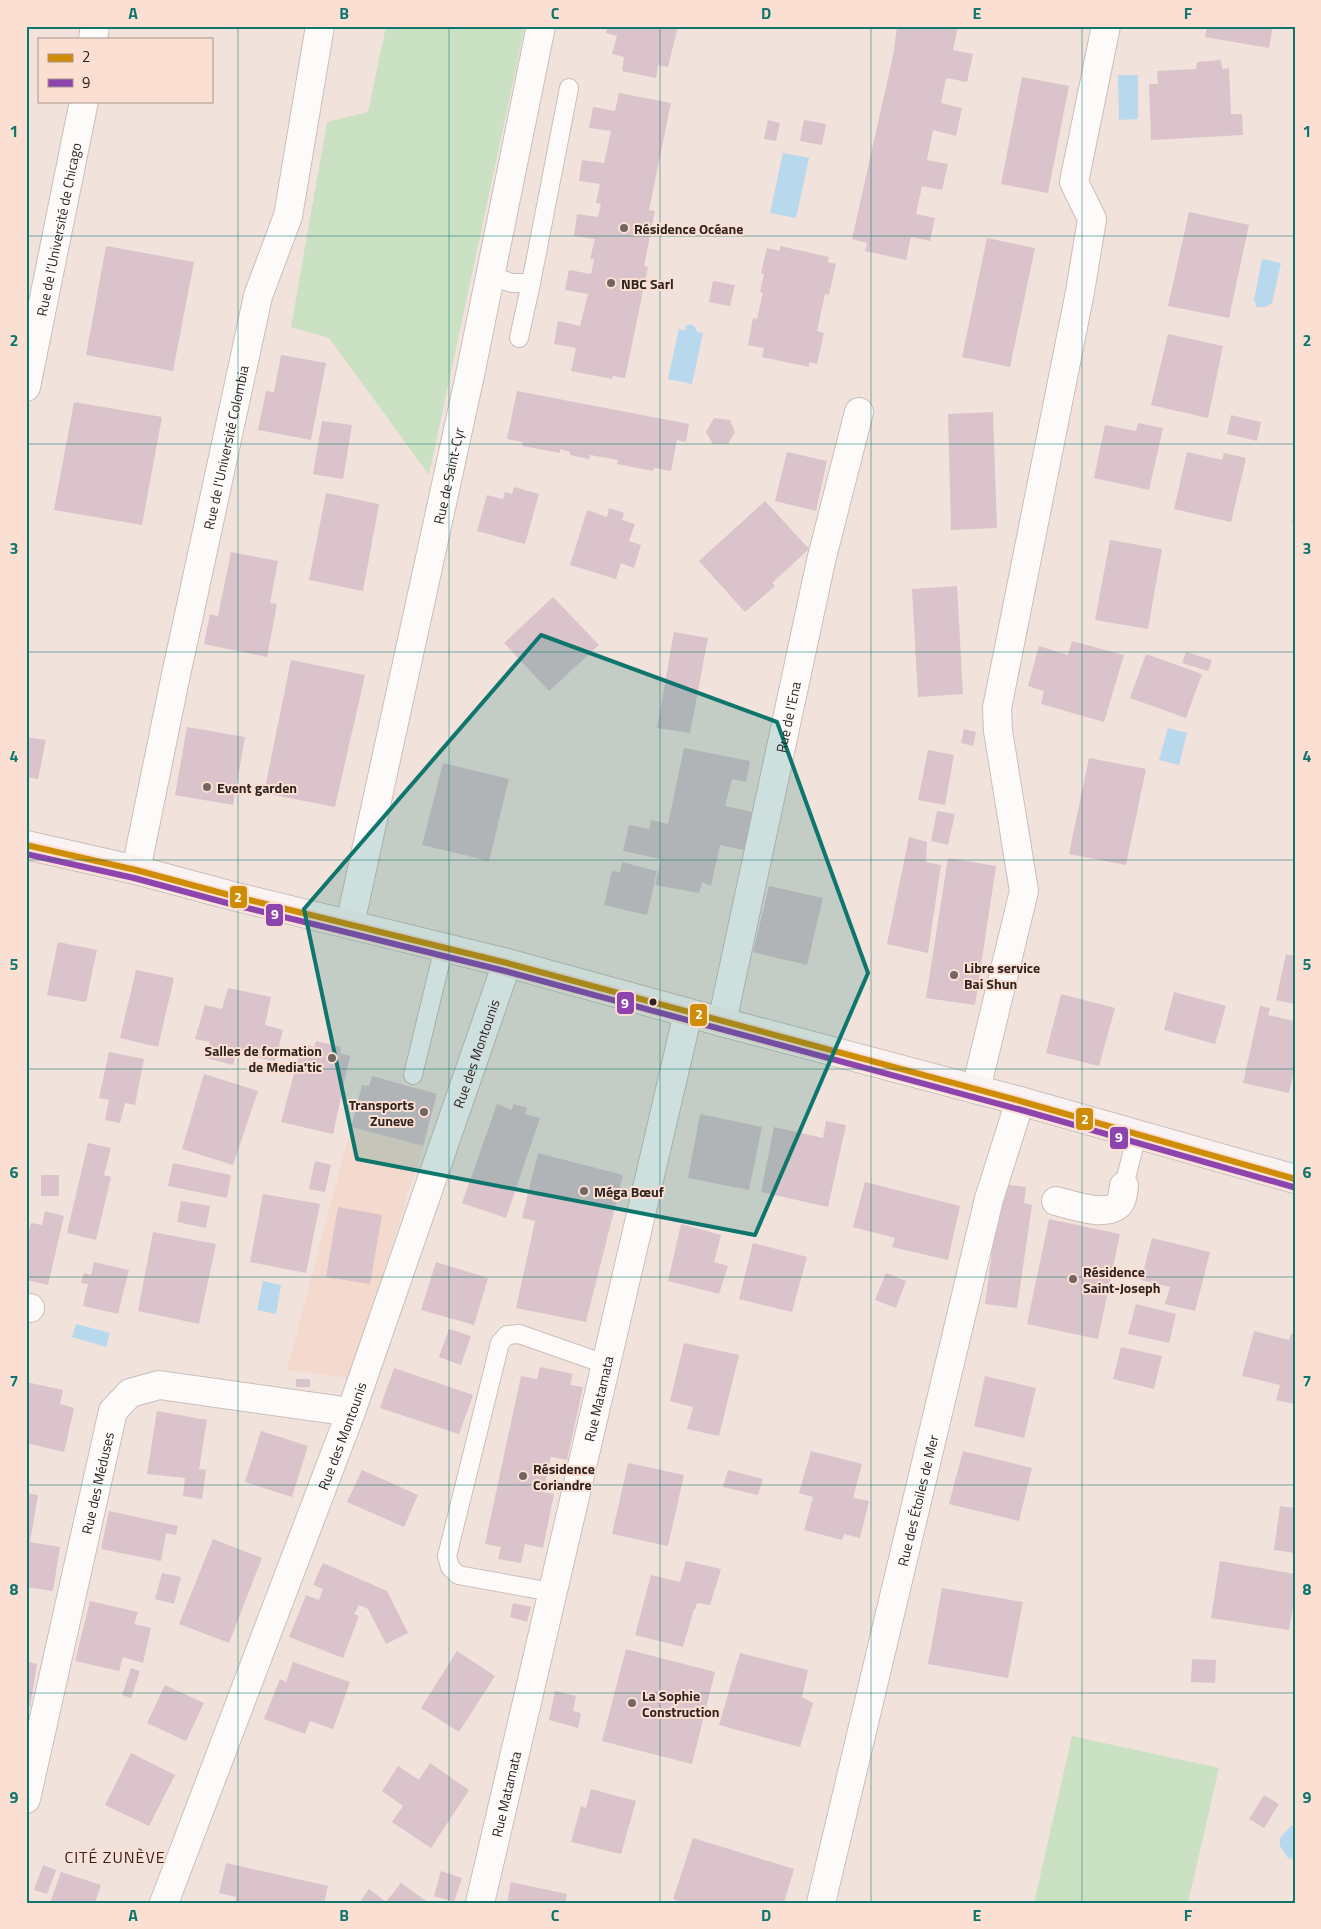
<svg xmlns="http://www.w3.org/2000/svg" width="1321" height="1929" font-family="'Titillium Web',sans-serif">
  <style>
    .built { fill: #f4d9ce }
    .green { fill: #cbe1c4 }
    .water { fill: #b7d8ed }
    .building { fill: #dac3ca }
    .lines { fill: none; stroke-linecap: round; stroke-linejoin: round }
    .service-casing { stroke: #cbbeb9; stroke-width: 20 }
    .minor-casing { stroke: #cbbeb9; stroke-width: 30 }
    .secondary-casing { stroke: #cbbeb9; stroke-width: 30 }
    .service { stroke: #fdfbfa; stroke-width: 18 }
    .minor { stroke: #fdfbfa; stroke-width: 28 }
    .secondary { stroke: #f9f4f3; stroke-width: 28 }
    .bus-1-casing { stroke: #fbdfd3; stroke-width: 10 }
    .bus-2-casing { stroke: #fbdfd3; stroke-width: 10 }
    .bus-1 { stroke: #cf8c06; stroke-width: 6 }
    .bus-2 { stroke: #8e44ad; stroke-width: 6 }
    .marked { fill: #0f766e; fill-opacity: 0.2; stroke: #0f766e; stroke-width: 4; stroke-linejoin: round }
    .grid { fill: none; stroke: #0f766e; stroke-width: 1; stroke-opacity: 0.55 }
    .poi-dot { fill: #736662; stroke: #fbdfd3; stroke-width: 2 }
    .bus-dot { fill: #2f2420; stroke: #fbdfd3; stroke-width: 2 }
    .labels { text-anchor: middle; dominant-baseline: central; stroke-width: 4; stroke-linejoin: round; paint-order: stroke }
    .poi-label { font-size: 14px; font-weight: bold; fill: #2f2420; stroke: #fbdfd3; text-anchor: start }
    .street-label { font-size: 14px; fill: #2f2420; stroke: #fbdfd3 }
    .quarter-label { font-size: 16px; letter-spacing: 1px; fill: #2f2420; stroke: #fbdfd3 }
    .line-badge { stroke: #fbdfd3; stroke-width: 2 }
    .badge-label { font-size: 14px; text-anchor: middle; font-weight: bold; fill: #fff }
    .neatline { fill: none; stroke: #0f766e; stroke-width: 2 }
    .grid-label { font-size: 16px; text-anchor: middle; font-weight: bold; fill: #0f766e }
  </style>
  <rect width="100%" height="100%" fill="#f2e2dc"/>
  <!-- built -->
  <polygon class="built" points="351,1127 423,1146 350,1378 287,1370"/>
  <!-- green -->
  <g class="green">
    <polygon points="386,26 525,26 429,475 329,338 291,327 327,122 368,112"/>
    <polygon points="1072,1736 1219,1768 1188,1903 1034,1903"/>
  </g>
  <!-- water -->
  <g class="water">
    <polygon points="1118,75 1138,75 1138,119 1119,120"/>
    <polygon points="783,153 809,158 796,218 770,213"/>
    <polygon points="1262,259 1281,263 1272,303 1266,307 1257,307 1254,300"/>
    <polygon points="691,324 695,327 697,332 703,333 692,384 668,379 679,329 685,331 686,326"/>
    <polygon points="1168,728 1187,733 1179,765 1159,760"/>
    <polygon points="263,1281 281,1285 276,1314 257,1310"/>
    <polygon points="76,1324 110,1333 106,1347 72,1337"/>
    <polygon points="1295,1825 1295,1860 1288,1858 1280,1846 1280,1838 1291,1826"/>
  </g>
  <!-- building -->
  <g class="building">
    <polygon points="608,26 678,26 668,67 658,65 656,78 622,71 624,57 612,54 617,36 606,33"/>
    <polygon points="897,26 958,26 953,50 973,54 967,82 946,78 941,103 962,108 956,136 933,130 927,160 948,164 942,190 922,186 916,214 935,218 930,241 911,237 906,260 865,251 867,243 852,239 894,51"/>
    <polygon points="1207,26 1273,26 1269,48 1205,37"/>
    <polygon points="1221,60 1222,69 1229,68 1231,114 1242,114 1243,135 1151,140 1149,84 1158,84 1157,71 1196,69 1197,62"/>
    <polygon points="1022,77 1069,86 1048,193 1001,184"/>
    <polygon points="619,93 671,103 649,210 655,211 644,266 648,267 625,378 613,376 612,379 571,371 576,348 554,344 558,321 580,326 588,294 565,290 569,270 591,274 594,259 590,259 595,239 574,236 577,214 598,217 601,204 596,203 600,184 579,181 582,160 604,163 611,131 589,128 593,107 615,111"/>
    <polygon points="768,120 780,123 776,141 764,139"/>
    <polygon points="804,120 826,124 822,145 800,141"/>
    <polygon points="1189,212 1249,225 1229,318 1168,306"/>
    <polygon points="987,238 1035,248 1010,367 962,357"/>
    <polygon points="106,246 194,262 173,371 86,355"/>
    <polygon points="780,246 829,257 828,262 836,264 829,295 825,294 817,331 824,333 817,364 809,362 809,367 762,357 764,348 748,345 753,318 757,319 763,293 760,292 764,274 761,273 767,248 780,251"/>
    <polygon points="713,281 735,285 730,306 709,302"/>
    <polygon points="1168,334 1223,346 1208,418 1151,405"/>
    <polygon points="281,355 326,363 311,440 258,430 266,391 274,392"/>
    <polygon points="517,391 689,424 686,442 677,440 671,471 654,468 653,471 617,464 618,460 590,455 589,459 570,455 570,452 560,449 560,453 522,446 523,442 507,439"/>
    <polygon points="74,402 162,417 142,525 54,510"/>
    <polygon points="993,412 997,528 951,530 948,414"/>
    <polygon points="1231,415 1261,422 1257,441 1227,434"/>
    <polygon points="714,418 730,420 735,432 728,444 713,444 706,432"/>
    <polygon points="322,421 352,425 343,479 313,474"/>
    <polygon points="1138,423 1163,428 1149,490 1094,478 1105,425 1136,431"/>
    <polygon points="787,452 827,461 816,511 775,501"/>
    <polygon points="1187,452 1222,460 1224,453 1246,458 1231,522 1174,509"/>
    <polygon points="514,487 539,494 525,544 477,531 487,495 503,499 505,492 512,494"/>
    <polygon points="326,493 379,504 363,591 309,580"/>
    <polygon points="765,501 809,549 772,583 775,586 745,612 699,561"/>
    <polygon points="609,508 624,513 622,520 635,524 629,541 641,545 634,568 621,563 616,579 570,565 587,510 607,517"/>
    <polygon points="1294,510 1295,510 1295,523 1292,523"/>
    <polygon points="1110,540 1162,549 1148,629 1095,620"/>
    <polygon points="231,552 278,561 270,603 277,604 267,657 204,644 210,614 218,616"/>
    <polygon points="957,586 963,694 918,697 912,589"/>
    <polygon points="553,597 599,645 549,691 504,643"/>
    <polygon points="674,632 708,638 690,733 657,728"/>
    <polygon points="1072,641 1124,655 1104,722 1041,704 1044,691 1028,686 1039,646 1068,655"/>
    <polygon points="1186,652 1212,660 1208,671 1182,663"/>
    <polygon points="1146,654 1202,674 1186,718 1130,698"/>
    <polygon points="291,660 365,675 335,807 264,793"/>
    <polygon points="187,727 245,737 233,805 175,795"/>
    <polygon points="964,729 976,732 973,746 961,743"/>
    <polygon points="26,737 46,740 38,779 26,777"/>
    <polygon points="684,748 750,761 746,782 732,779 725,806 756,813 748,851 720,845 711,886 702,882 699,893 655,885 661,859 623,851 629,825 649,829 651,820 668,824"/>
    <polygon points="928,750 954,755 945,805 918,800"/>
    <polygon points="1089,758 1146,769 1126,865 1069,854"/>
    <polygon points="443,763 509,779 489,861 422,845"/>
    <polygon points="937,811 955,814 948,845 931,841"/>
    <polygon points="909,837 927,842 926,862 941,865 928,953 887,944"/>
    <polygon points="948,858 996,866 975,1005 926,998"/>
    <polygon points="622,862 657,871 647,915 604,905 612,871 620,872"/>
    <polygon points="769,886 823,898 807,965 753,952"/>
    <polygon points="58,942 97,950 86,1002 47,995"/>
    <polygon points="1286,954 1295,956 1295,1004 1276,1000"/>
    <polygon points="136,970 174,978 158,1047 120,1038"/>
    <polygon points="228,988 271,997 265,1025 283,1030 275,1061 254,1057 255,1054 237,1049 233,1065 206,1058 210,1042 195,1039 205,1005 222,1009"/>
    <polygon points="1174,992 1226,1006 1215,1044 1164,1030"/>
    <polygon points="1061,994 1115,1008 1099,1066 1046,1053"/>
    <polygon points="1260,1006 1270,1008 1268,1015 1295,1021 1295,1068 1289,1093 1243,1083"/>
    <polygon points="316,1041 341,1047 340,1053 350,1056 333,1134 281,1122 302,1044 314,1047"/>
    <polygon points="109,1052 144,1059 135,1105 125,1103 120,1123 105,1120 109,1100 99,1098"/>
    <polygon points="204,1074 258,1091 233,1165 182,1149"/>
    <polygon points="372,1076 437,1094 423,1146 351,1127 362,1085 369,1086"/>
    <polygon points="497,1104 511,1110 514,1104 527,1108 525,1114 540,1118 506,1218 462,1203"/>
    <polygon points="700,1114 762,1127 749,1190 688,1178"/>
    <polygon points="826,1121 846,1125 828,1207 761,1192 774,1127 823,1138"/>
    <polygon points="88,1143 111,1148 104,1175 111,1177 96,1240 67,1233"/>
    <polygon points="538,1153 623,1175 586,1322 516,1308 535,1221 522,1218"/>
    <polygon points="315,1161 331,1165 325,1192 309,1189"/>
    <polygon points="173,1163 231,1175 227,1198 168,1186"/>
    <rect x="41" y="1175" width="18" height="21"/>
    <polygon points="865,1182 960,1206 948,1260 892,1247 895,1238 853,1227"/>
    <polygon points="1001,1184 1026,1187 1024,1203 1032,1205 1017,1308 985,1304"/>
    <polygon points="263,1194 320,1204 306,1273 250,1262"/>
    <polygon points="181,1201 210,1206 206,1228 177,1222"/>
    <polygon points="338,1207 382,1215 370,1284 326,1277"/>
    <polygon points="45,1211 64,1216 48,1285 26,1280 26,1244 31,1223 42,1225"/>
    <polygon points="1049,1219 1120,1234 1098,1339 1027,1324"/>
    <polygon points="681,1224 721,1235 714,1262 728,1266 719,1294 668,1281"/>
    <polygon points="153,1232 216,1244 199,1324 138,1311"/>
    <polygon points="1152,1238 1210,1252 1195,1311 1165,1304 1170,1287 1141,1280"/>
    <polygon points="753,1243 807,1257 792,1312 739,1299"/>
    <polygon points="94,1262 129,1270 118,1314 83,1306 88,1284 81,1283 84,1273 91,1275"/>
    <polygon points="436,1262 488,1278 474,1325 421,1310"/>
    <polygon points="886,1273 906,1281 896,1308 875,1300"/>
    <polygon points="1136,1304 1176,1314 1169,1343 1128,1334"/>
    <polygon points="449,1329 471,1336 461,1365 439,1357"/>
    <polygon points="1254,1331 1289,1340 1291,1334 1295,1335 1295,1404 1276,1400 1280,1385 1242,1376"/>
    <polygon points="684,1343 739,1355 719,1436 687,1429 693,1407 670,1401"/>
    <polygon points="1121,1347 1162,1356 1154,1389 1113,1379"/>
    <polygon points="540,1367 573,1374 570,1385 583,1387 567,1460 551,1457 543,1492 554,1494 543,1548 525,1544 521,1563 498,1559 501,1547 485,1544 521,1376 537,1379"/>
    <polygon points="394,1368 473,1395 459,1434 380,1408"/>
    <polygon points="985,1376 1036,1388 1024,1438 974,1426"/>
    <rect x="296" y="1379" width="14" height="8"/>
    <polygon points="26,1382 63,1390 60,1404 74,1408 64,1452 26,1443"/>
    <polygon points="157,1411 207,1420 199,1469 206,1470 202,1499 183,1496 185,1478 147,1474"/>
    <polygon points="261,1431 308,1446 292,1497 245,1482"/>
    <polygon points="811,1451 862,1464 853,1498 869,1501 860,1538 844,1534 842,1540 804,1530 813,1497 799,1493"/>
    <polygon points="963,1451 1032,1468 1019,1521 949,1504"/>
    <polygon points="628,1463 684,1475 668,1546 612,1534"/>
    <polygon points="362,1470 418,1495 404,1527 347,1502"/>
    <polygon points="728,1470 763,1479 758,1495 723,1487"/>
    <polygon points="26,1493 38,1495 30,1542 60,1547 53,1591 26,1587"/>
    <polygon points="1280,1506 1295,1508 1295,1553 1274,1550"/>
    <polygon points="109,1511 178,1526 176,1535 166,1533 161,1561 101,1549"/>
    <polygon points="213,1539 262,1558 229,1643 179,1624"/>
    <polygon points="686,1561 721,1569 710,1605 697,1603 695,1610 694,1609 683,1647 635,1635 651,1575 680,1582"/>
    <polygon points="1220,1561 1295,1574 1295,1596 1289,1630 1211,1618"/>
    <polygon points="323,1563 387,1591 408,1633 386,1644 368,1609 359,1605 354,1614 359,1616 343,1658 289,1637 306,1595 319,1600 323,1589 313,1585"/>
    <polygon points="162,1573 181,1577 174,1604 155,1599"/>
    <polygon points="942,1588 1023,1602 1008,1678 928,1664"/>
    <polygon points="90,1601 138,1612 134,1624 151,1628 143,1663 123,1657 119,1671 75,1661"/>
    <polygon points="513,1603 531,1607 527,1622 510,1617"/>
    <polygon points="626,1649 715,1672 692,1764 602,1741"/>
    <polygon points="457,1651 495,1676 459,1732 421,1708"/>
    <polygon points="740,1653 808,1670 802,1697 813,1703 800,1747 719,1725"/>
    <polygon points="1192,1659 1216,1660 1215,1683 1191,1682"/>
    <polygon points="26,1661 37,1664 30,1707 26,1705"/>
    <polygon points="293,1662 350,1682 333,1729 310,1721 305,1734 264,1719 280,1679 286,1682"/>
    <polygon points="131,1668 140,1671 131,1698 122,1695"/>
    <polygon points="165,1685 204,1703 186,1741 147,1723"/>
    <polygon points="555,1691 576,1696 573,1711 581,1713 578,1728 549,1720"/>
    <polygon points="131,1753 175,1775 149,1826 105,1805"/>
    <polygon points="430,1763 469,1790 431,1848 392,1822 403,1806 382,1791 398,1766 419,1780"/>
    <polygon points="591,1789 636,1801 621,1854 571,1842 581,1806 586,1808"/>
    <polygon points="1264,1795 1279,1804 1264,1828 1249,1819"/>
    <polygon points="693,1838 794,1869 784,1903 684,1903 673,1899"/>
    <polygon points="226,1863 328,1886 324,1903 235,1903 236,1897 219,1893"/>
    <polygon points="43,1865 56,1870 47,1894 34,1890"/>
    <polygon points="441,1871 462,1878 454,1902 434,1896"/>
    <polygon points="61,1872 101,1885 95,1903 50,1903"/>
    <polygon points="511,1882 567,1894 565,1903 507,1903"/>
    <polygon points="401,1883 429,1903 359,1903 369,1889 386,1902"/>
  </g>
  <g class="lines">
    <defs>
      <g id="service">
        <polyline points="491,276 512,283 531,283"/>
        <polyline points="519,338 531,283 569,88"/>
        <polyline points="413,1075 444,947"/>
        <polyline points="1124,1186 1137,1134"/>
        <polyline points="552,1592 458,1575 450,1567 447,1556 500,1343 507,1335 519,1334 605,1364"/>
      </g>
      <g id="minor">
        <polyline points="93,39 95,26"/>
        <path id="s1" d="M 26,387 L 84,101"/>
        <path id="s2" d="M 136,870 L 174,684 L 258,296 L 288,216 L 320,26"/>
        <path id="s3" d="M 350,924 L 470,375 L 541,26"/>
        <path id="s4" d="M 722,1022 L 821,561 L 859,412"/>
        <polyline points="976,1089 1024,891 998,731 997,708 1080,292 1092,219 1074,182 1106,26"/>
        <path d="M 1056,1201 C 1072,1205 1105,1217 1118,1205 C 1123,1200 1123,1192 1124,1186"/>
        <polyline points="26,1308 30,1308"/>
        <path id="s5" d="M 26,1799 L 113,1411 L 130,1393 L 159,1385 L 351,1412"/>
        <path id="s6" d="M 164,1903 L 351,1412 L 507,963"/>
        <path id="s7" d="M 480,1903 L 688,1013"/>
        <path id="s8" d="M 821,1903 L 989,1199 L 1020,1101"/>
      </g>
      <polyline id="secondary" points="26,845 136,870 229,895 507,963 722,1022 1020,1101 1295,1179"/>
    </defs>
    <!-- service casing -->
    <use href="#service" class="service-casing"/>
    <!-- minor casing -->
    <use href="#minor" class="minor-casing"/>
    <!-- secondary casing -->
    <use href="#secondary" class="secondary-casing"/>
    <!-- service -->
    <use href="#service" class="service"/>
    <!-- minor -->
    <use href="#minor" class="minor"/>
    <!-- secondary -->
    <use href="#secondary" class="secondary"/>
    <defs>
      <polyline id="bus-1" points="26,845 136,870 229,895 507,963 1020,1101 1295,1179"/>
      <polyline id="bus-2" points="26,854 134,878 227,903 505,971 1018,1109 1293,1187"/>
    </defs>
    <!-- bus-1 casing -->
    <use href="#bus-1" class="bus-1-casing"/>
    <!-- bus-2 casing -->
    <use href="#bus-2" class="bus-2-casing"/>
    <!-- bus-1 -->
    <use href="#bus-1" class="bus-1"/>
    <!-- bus-2 -->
    <use href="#bus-2" class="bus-2"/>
  </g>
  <!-- marked area -->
  <path class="marked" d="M 541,635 L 777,722 L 868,973 L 755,1235 L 357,1159 L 304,909 Z"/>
  <!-- grid -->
  <path class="grid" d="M 238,26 L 238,1903M 449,26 L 449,1903M 660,26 L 660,1903M 871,26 L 871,1903M 1082,26 L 1082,1903M 26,236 L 1295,236M 26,444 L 1295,444M 26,652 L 1295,652M 26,860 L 1295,860M 26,1069 L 1295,1069M 26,1277 L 1295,1277M 26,1485 L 1295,1485M 26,1693 L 1295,1693"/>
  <!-- markers -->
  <g class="poi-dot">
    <circle cx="624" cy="228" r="5"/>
    <circle cx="611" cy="283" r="5"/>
    <circle cx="207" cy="787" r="5"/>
    <circle cx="954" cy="975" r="5"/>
    <circle cx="332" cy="1058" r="5"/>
    <circle cx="424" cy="1112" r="5"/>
    <circle cx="584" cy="1191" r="5"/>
    <circle cx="1073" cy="1279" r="5"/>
    <circle cx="523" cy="1476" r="5"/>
    <circle cx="632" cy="1703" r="5"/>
  </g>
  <circle class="bus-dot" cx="653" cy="1002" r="4.5"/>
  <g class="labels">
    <!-- poi labels -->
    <g class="poi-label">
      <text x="634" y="228">Résidence Océane</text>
      <text x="621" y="283">NBC Sarl</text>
      <text x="217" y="787">Event garden</text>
      <text x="964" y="967">Libre service<tspan x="964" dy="16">Bai Shun</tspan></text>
      <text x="322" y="1050" text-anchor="end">Salles de formation<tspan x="322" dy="16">de Media'tic</tspan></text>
      <text x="414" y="1104" text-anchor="end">Transports<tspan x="414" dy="16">Zuneve</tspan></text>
      <text x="594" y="1191">Méga Bœuf</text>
      <text x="1083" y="1271">Résidence<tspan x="1083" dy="16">Saint-Joseph</tspan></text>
      <text x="533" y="1468">Résidence<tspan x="533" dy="16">Coriandre</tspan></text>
      <text x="642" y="1695">La Sophie<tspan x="642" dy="16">Construction</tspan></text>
    </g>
    <!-- street labels -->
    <g class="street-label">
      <text stroke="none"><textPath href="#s1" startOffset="161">Rue de l’Université de Chicago</textPath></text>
      <text stroke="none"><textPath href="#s2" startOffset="432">Rue de l'Université Colombia</textPath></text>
      <text stroke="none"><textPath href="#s3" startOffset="459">Rue de Saint-Cyr</textPath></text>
      <text stroke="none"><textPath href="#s4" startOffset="312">Rue de l'Ena</textPath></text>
      <text stroke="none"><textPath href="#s6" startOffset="905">Rue des Montounis</textPath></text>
      <text stroke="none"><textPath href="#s7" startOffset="518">Rue Matamata</textPath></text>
      <text stroke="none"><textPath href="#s6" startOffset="500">Rue des Montounis</textPath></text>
      <text stroke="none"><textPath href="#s5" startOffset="324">Rue des Méduses</textPath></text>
      <text stroke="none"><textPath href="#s8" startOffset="414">Rue des Étoiles de Mer</textPath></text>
      <text stroke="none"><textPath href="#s7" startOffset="112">Rue Matamata</textPath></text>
    </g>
    <!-- quarter labels -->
    <g class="quarter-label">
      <text x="115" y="1857">CITÉ ZUNÈVE</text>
    </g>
  </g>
  <g class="line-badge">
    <rect x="229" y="885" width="19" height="24" rx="5" fill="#cf8c06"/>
    <rect x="265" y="903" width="19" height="24" rx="5" fill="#8e44ad"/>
    <rect x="616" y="991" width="19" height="24" rx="5" fill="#8e44ad"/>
    <rect x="689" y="1003" width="19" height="24" rx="5" fill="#cf8c06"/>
    <rect x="1075" y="1107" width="19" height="24" rx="5" fill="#cf8c06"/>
    <rect x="1109" y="1126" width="20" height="24" rx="5" fill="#8e44ad"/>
  </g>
  <g class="badge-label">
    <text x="238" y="902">2</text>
    <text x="275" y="919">9</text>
    <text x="625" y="1008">9</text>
    <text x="699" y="1019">2</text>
    <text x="1085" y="1124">2</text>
    <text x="1119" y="1142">9</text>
  </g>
  <!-- border -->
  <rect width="1321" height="1929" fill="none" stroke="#fbdfd3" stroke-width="55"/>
  <!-- legend -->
  <rect x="38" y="38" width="175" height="65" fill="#fbdfd3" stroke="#a9948b"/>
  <rect x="48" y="54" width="25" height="8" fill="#cf8c06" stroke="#a9948b"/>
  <text x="82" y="62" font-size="15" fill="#2f2420">2</text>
  <rect x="48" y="79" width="25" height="8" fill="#8e44ad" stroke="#a9948b"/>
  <text x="82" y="88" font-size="15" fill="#2f2420">9</text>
  <rect x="28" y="28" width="1266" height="1874" class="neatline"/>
  <g class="grid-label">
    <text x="133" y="19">A</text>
    <text x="344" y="19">B</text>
    <text x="555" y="19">C</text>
    <text x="766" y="19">D</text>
    <text x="977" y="19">E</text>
    <text x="1188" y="19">F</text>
    <text x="14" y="137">1</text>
    <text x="1307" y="137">1</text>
    <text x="14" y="346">2</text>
    <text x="1307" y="346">2</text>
    <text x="14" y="554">3</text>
    <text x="1307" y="554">3</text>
    <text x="14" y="762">4</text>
    <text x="1307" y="762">4</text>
    <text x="14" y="970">5</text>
    <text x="1307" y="970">5</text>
    <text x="14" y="1178">6</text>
    <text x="1307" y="1178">6</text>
    <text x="14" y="1387">7</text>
    <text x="1307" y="1387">7</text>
    <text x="14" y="1595">8</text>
    <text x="1307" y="1595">8</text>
    <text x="14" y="1803">9</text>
    <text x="1307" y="1803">9</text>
    <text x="133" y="1921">A</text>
    <text x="344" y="1921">B</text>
    <text x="555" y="1921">C</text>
    <text x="766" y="1921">D</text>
    <text x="977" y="1921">E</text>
    <text x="1188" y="1921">F</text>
  </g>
</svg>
